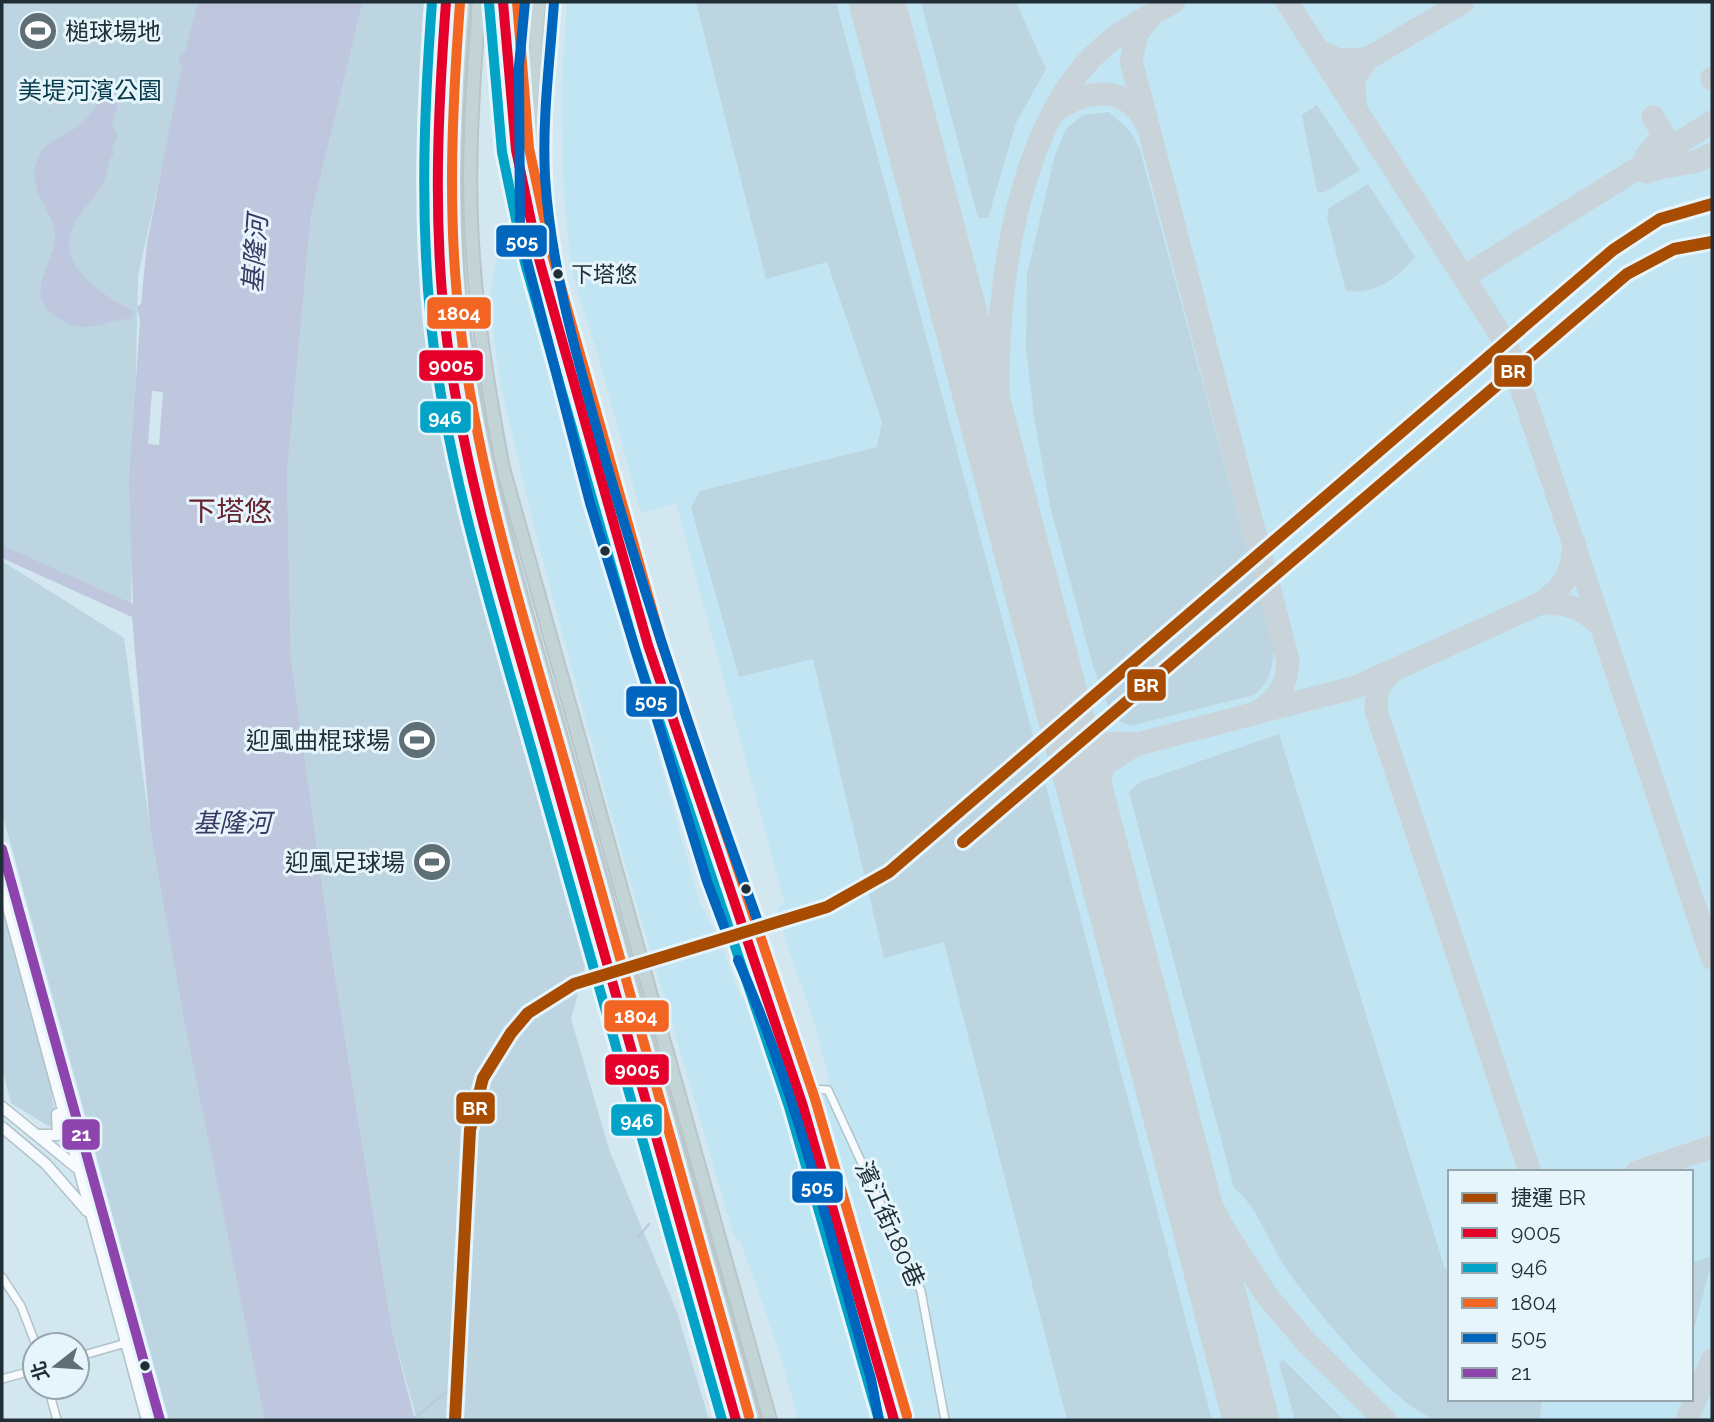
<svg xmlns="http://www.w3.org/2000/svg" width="1714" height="1422" font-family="Raleway,'Noto Sans TC',sans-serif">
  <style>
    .built { fill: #c2e5f4; fill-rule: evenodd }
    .green { fill: #bcd5e0 }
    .water { fill: #bfc7de }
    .pier { fill: #d2e7f0 }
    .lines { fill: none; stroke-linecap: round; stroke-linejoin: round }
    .stream { stroke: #bfc7de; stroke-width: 2.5 }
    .taxiway { stroke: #c8d4da; stroke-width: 23 }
    .runway { stroke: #c8d4da; stroke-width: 56 }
    .street-casing { stroke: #b1c2c9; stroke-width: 10 }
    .secondary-casing { stroke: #b1c2c9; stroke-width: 13 }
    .highway-casing { stroke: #bac5c9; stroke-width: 16 }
    .street { stroke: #f8fbfd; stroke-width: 7 }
    .secondary { stroke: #f8fbfd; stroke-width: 10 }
    .highway { stroke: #c3d4d6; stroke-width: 12 }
    .highway-bridge-casing { stroke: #bac5c9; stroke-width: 16; stroke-linecap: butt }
    .highway-bridge { stroke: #c3d4d6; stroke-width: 12 }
    .bus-1-casing { stroke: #e6f5fc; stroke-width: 16 }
    .bus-2-casing { stroke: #e6f5fc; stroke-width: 16 }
    .bus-3-casing { stroke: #e6f5fc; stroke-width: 16 }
    .bus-4-casing { stroke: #e6f5fc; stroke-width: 16 }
    .bus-5-casing { stroke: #e6f5fc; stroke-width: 16 }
    .bus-1 { stroke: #e4002b; stroke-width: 10 }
    .bus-2 { stroke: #02a3c6; stroke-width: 10 }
    .bus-3 { stroke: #f26522; stroke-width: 10 }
    .bus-4 { stroke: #0065bd; stroke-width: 10 }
    .bus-5 { stroke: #8e44ad; stroke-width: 10 }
    .metro-1-casing { stroke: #e6f5fc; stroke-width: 18 }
    .metro-1 { stroke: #a74c00; stroke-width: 12 }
    .bus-dot { fill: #202f35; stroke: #e6f5fc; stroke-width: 2.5 }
    .labels { text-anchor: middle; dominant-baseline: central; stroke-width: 6; stroke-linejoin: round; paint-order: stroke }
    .bus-label { font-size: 22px; fill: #202f35; stroke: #e6f5fc; text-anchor: start }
    .poi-label { font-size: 24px; fill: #202f35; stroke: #e6f5fc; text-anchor: end }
    .park-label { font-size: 24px; fill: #073b4b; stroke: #e6f5fc }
    .street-label { font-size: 24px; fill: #202f35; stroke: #e6f5fc }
    .water-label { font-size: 26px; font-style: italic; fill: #3a3963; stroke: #e6f5fc }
    .quarter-label { font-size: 28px; fill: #682331; stroke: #e6f5fc }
    .line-badge { stroke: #e6f5fc; stroke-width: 2.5 }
    .badge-label { font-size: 19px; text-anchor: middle; font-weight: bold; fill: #fff }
  </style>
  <rect width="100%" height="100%" fill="#d2e7f0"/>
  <!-- built -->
  <path class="built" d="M 567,2 L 1712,2 L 1712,1420 L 798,1420 L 782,1360 L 741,1242 L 734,1236 L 616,832 L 536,535 L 501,387 L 489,305 L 498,250 L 515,243 L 699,901 L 719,940 L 741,998 L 744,998 L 767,1057 L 764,1058 L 780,1103 L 830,1083 L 813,1018 L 786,942 L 777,907 L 785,904 L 676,503 L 641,513 L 600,362 L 572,273 L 564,196 L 561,98 ZM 1450,1172 L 1691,1172 L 1691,1399 L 1450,1399 Z"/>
  <!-- green -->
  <g class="green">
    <polygon points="2,2 199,2 138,276 131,604 2,546"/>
    <polygon points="363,2 433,2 421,246 453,492 586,963 571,1019 610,1152 677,1312 709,1420 417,1420 392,1330 332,956 291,658 287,473 311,216"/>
    <polygon points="696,2 836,2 1006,633 1212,1420 1067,1420 944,942 884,958 813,659 739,677 691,508 700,491 877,447 882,422 827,262 766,279"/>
    <polygon points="921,2 1016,2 1046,69 1016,123 988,218 978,218"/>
    <polygon points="1317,105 1360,170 1323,193 1317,191 1302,115"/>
    <path d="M 1109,112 L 1130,131 L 1140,150 L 1274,649 C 1272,669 1270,682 1254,695 L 1130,726 L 1112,717 L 1093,666 L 1050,506 L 1034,417 L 1026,347 L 1027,275 L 1055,155 L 1066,129 L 1083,115 Z"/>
    <path d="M 1368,184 L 1415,257 C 1397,278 1376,295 1346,291 L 1327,217 L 1329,208 Z"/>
    <polygon points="2,561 124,638 150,827 268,1420 169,1420 2,813"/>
    <path d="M 1279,734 L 1445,1269 L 1450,1268 L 1450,1399 L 1542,1399 L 1540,1420 C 1509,1420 1468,1422 1439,1420 C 1398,1413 1306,1299 1283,1264 C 1267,1239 1257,1206 1234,1188 L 1129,792 L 1140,782 Z"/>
    <polygon points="2,901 47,1068 58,1132 11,1103 2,1068"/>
    <polygon points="1709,1257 1711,1265 1691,1340 1691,1263"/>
    <polygon points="1284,1360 1344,1420 1295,1420 1279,1363"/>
  </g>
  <!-- water -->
  <g class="water">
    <polygon points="198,2 363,2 311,216 287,473 291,658 332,956 392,1330 415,1420 265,1420 184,1019 150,827 132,617 2,558 2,545 133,604 129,479 140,321 137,307 141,304 147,243 182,66 179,63 180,55 185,52"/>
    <path d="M 110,91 L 121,94 L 112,124 L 118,137 L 111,149 L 114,153 C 106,163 109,175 101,187 C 92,201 80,212 73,227 C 54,269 108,297 133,311 L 132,319 C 108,318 89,335 65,322 C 15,297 58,264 55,233 C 52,208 25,190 38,158 C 46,139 63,138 78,126 C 91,116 99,99 110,91 Z"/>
  </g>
  <!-- pier -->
  <polygon class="pier" points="152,391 163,392 159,445 148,444"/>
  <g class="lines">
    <!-- stream -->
    <g class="stream">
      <polyline points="638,1237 649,1224"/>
      <polyline points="412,1420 451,1388"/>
    </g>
    <!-- taxiway -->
    <g class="taxiway">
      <path d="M 1174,2 C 1141,20 1110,36 1084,66 C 996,168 983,391 1012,519 C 1018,543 1027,566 1035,590 C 1049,637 1064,684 1079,731 L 1103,743 L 1138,744 L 1356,687 L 1541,603 C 1565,587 1573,571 1574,542"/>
      <polyline points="1287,2 1507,345 1712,958"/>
      <path d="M 1149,19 L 1137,33 L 1131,61 L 1288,660 C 1287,684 1279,698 1259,711"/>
      <polyline points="1319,51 1338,60 1367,59 1354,79 1355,107"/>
      <polyline points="1367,59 1463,2"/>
      <polyline points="1712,78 1712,79"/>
      <path d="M 1056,111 C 1084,89 1127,84 1145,122"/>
      <polyline points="1646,156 1664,135 1653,117"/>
      <path d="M 1646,172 C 1668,163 1693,167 1712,154"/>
      <polyline points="1465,276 1712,122"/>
      <path d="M 1541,603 C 1568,603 1583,608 1602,627"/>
      <path d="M 1393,671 C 1378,684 1376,691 1376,711 L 1530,1172"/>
      <polyline points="1135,745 1105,764 1093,796 1163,1087 1199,1183 1225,1231 1267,1296 1307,1343 1385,1420"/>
      <polyline points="1637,1172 1712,1147"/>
      <polyline points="1687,1420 1712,1360"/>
    </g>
    <!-- runway -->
    <polyline class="runway" points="877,2 1251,1420"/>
    <defs>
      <g id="street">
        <polyline points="812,1089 828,1090 921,1291 945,1420"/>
        <polyline points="2,1277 21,1306 36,1345"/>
        <polyline points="77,1357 126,1343"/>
        <polyline points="2,1379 35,1370"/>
        <polyline points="48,1387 57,1420"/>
      </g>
      <g id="secondary">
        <polyline points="554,2 544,127 545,176 556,261 581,365 633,560 664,659 804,1062 907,1420"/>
        <polyline points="519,144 519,66 525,2"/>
        <polyline points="520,198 520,234 590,503 642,672 709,887 763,1011 799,1123 885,1420"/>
        <polyline points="2,849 160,1420"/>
        <polyline points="2,885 147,1420"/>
        <polyline points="2,1107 76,1167"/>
        <polyline points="2,1127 46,1164 87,1211"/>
        <polyline points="40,1135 58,1135 57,1114"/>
      </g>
      <g id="highway">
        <path d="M 446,2 C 439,97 434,193 442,289 C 450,388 474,485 499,581 L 736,1420"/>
        <path d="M 464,2 C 455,112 449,225 464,335 C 476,425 498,512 522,599 L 754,1420"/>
        <path d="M 479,2 C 474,74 468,147 471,220 C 474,304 487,385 503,468 L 770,1420"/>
        <polyline points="531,108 539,2"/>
      </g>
    </defs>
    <!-- street casing -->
    <use href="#street" class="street-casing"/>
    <!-- secondary casing -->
    <use href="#secondary" class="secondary-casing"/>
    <!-- highway casing -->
    <use href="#highway" class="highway-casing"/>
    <!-- street -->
    <use href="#street" class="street"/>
    <!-- secondary -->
    <use href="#secondary" class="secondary"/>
    <!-- highway -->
    <use href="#highway" class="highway"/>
    <defs>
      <g id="highway-bridge">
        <path d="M 503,2 C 506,102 518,200 550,295 L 648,645 L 802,1103 L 894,1420"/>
        <polyline points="531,108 532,175 540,239"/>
      </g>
    </defs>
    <!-- highway-bridge casing -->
    <use href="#highway-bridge" class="highway-bridge-casing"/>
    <!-- highway-bridge -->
    <use href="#highway-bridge" class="highway-bridge"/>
    <defs>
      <g id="bus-1">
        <path d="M 446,2 C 438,109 433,217 445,324 C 463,479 513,629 555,779 C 615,993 676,1206 736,1420"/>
        <polyline points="503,2 516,150 539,259 648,645 802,1103 894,1420"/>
      </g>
      <g id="bus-2">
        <path d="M 432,2 C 424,109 420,216 431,324 C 448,479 498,629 540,779 C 601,993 661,1206 722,1420"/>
        <polyline points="489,3 502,152 525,263 635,649 789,1107 879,1420"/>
      </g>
      <g id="bus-3">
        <polyline points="517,2 529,148 552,255 661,641 815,1099 907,1416"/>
        <path d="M 460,3 C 452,110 447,217 460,324 C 478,478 527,628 569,777 C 629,990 689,1203 749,1416"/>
      </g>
      <g id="bus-4">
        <polyline points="525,2 519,66 520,234 590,503 707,881 725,929"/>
        <path d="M 554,2 C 550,60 542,118 545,177 C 551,270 578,361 603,451 C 648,609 701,764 757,919"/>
        <path d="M 738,960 C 798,1095 830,1238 871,1379 L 879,1420"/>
      </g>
      <polyline id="bus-5" points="2,849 160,1420"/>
    </defs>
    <!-- bus-1 casing -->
    <use href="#bus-1" class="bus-1-casing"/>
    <!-- bus-2 casing -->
    <use href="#bus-2" class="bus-2-casing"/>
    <!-- bus-3 casing -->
    <use href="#bus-3" class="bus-3-casing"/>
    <!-- bus-4 casing -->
    <use href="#bus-4" class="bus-4-casing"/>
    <!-- bus-5 casing -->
    <use href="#bus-5" class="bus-5-casing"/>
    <!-- bus-1 -->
    <use href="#bus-1" class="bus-1"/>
    <!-- bus-2 -->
    <use href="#bus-2" class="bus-2"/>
    <!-- bus-3 -->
    <use href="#bus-3" class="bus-3"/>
    <!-- bus-4 -->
    <use href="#bus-4" class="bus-4"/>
    <!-- bus-5 -->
    <use href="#bus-5" class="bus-5"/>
    <defs>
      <g id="metro-1">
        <polyline points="963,842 1627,274 1674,249 1712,242"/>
        <polyline points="455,1420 470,1130 483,1078 511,1033 528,1013 574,984 827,907 889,872 1613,250 1660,219 1712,204"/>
      </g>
    </defs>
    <!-- metro-1 casing -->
    <use href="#metro-1" class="metro-1-casing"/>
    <!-- metro-1 -->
    <use href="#metro-1" class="metro-1"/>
  </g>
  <!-- icons -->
  <defs>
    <symbol id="stadium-disc" viewBox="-11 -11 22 22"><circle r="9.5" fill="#5e6f76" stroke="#e6f5fc"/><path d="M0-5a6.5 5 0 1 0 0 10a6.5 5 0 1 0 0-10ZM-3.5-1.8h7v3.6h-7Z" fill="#fff"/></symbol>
  </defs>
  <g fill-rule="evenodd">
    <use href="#stadium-disc" x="16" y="9" width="44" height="44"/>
    <use href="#stadium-disc" x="395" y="718" width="44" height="44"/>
    <use href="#stadium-disc" x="410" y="840" width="44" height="44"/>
  </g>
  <!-- markers -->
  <g class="bus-dot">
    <circle cx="558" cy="274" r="6"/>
    <circle cx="605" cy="551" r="6"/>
    <circle cx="746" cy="889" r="6"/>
    <circle cx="145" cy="1366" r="6"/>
  </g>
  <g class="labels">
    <!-- bus labels -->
    <g class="bus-label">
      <text x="571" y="274">下塔悠</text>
    </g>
    <!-- poi labels -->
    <g class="poi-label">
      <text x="65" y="31" text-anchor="start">槌球場地</text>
      <text x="390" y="740">迎風曲棍球場</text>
      <text x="405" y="862">迎風足球場</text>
    </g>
    <!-- park labels -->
    <g class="park-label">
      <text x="90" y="90">美堤河濱公園</text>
    </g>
    <!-- street labels -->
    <g class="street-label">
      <text transform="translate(890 1224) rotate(66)">濱江街180巷</text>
    </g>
    <!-- water labels -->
    <g class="water-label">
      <text transform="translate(255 254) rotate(-86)">基隆河</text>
      <text x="232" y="823">基隆河</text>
    </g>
    <!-- quarter labels -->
    <g class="quarter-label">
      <text x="230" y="511">下塔悠</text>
    </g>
  </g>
  <g class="line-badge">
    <rect x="495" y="224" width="53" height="34" rx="7" fill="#0065bd"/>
    <rect x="426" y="296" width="66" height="34" rx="7" fill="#f26522"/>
    <rect x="418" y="349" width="66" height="33" rx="7" fill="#e4002b"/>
    <rect x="1493" y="354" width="40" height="34" rx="7" fill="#a74c00"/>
    <rect x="419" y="400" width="53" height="34" rx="7" fill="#02a3c6"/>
    <rect x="1126" y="668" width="41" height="34" rx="7" fill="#a74c00"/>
    <rect x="625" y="685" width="53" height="33" rx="7" fill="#0065bd"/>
    <rect x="603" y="999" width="67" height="34" rx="7" fill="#f26522"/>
    <rect x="604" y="1053" width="66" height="33" rx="7" fill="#e4002b"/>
    <rect x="455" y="1091" width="41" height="34" rx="7" fill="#a74c00"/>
    <rect x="610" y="1103" width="53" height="34" rx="7" fill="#02a3c6"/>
    <rect x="61" y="1118" width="40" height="33" rx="7" fill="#8e44ad"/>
    <rect x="791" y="1170" width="53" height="34" rx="7" fill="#0065bd"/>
  </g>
  <g class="badge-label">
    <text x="522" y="248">505</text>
    <text x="459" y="320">1804</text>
    <text x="451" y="372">9005</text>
    <text x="1513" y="378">BR</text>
    <text x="445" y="424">946</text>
    <text x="1146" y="692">BR</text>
    <text x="651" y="708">505</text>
    <text x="636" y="1023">1804</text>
    <text x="637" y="1076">9005</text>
    <text x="475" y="1115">BR</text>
    <text x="637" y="1127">946</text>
    <text x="81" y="1141">21</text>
    <text x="817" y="1194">505</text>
  </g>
  <!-- border -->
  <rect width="1714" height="1422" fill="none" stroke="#202f35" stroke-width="7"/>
  <!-- legend -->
  <rect x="1448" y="1170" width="245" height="231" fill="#e6f5fc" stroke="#97a6ac" stroke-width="2"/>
  <rect x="1462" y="1193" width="35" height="10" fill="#a74c00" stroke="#97a6ac" stroke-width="2"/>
  <text x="1511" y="1205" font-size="21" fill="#202f35">捷運 BR</text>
  <rect x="1462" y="1228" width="35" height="10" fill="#e4002b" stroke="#97a6ac" stroke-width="2"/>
  <text x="1511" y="1240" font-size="21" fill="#202f35">9005</text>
  <rect x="1462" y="1263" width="35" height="10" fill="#02a3c6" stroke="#97a6ac" stroke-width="2"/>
  <text x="1511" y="1275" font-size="21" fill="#202f35">946</text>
  <rect x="1462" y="1298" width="35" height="10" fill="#f26522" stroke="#97a6ac" stroke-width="2"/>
  <text x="1511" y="1310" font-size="21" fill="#202f35">1804</text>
  <rect x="1462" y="1333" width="35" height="10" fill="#0065bd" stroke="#97a6ac" stroke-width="2"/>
  <text x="1511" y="1345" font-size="21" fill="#202f35">505</text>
  <rect x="1462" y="1368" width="35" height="10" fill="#8e44ad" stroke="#97a6ac" stroke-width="2"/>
  <text x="1511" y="1380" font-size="21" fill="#202f35">21</text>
  <!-- north arrow -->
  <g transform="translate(56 1366) rotate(253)"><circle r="33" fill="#e6f5fc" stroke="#97a6ac" stroke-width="2"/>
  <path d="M0-5L12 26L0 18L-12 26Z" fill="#5e6f76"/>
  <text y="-10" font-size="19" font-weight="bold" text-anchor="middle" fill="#202f35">北</text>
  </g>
</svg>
